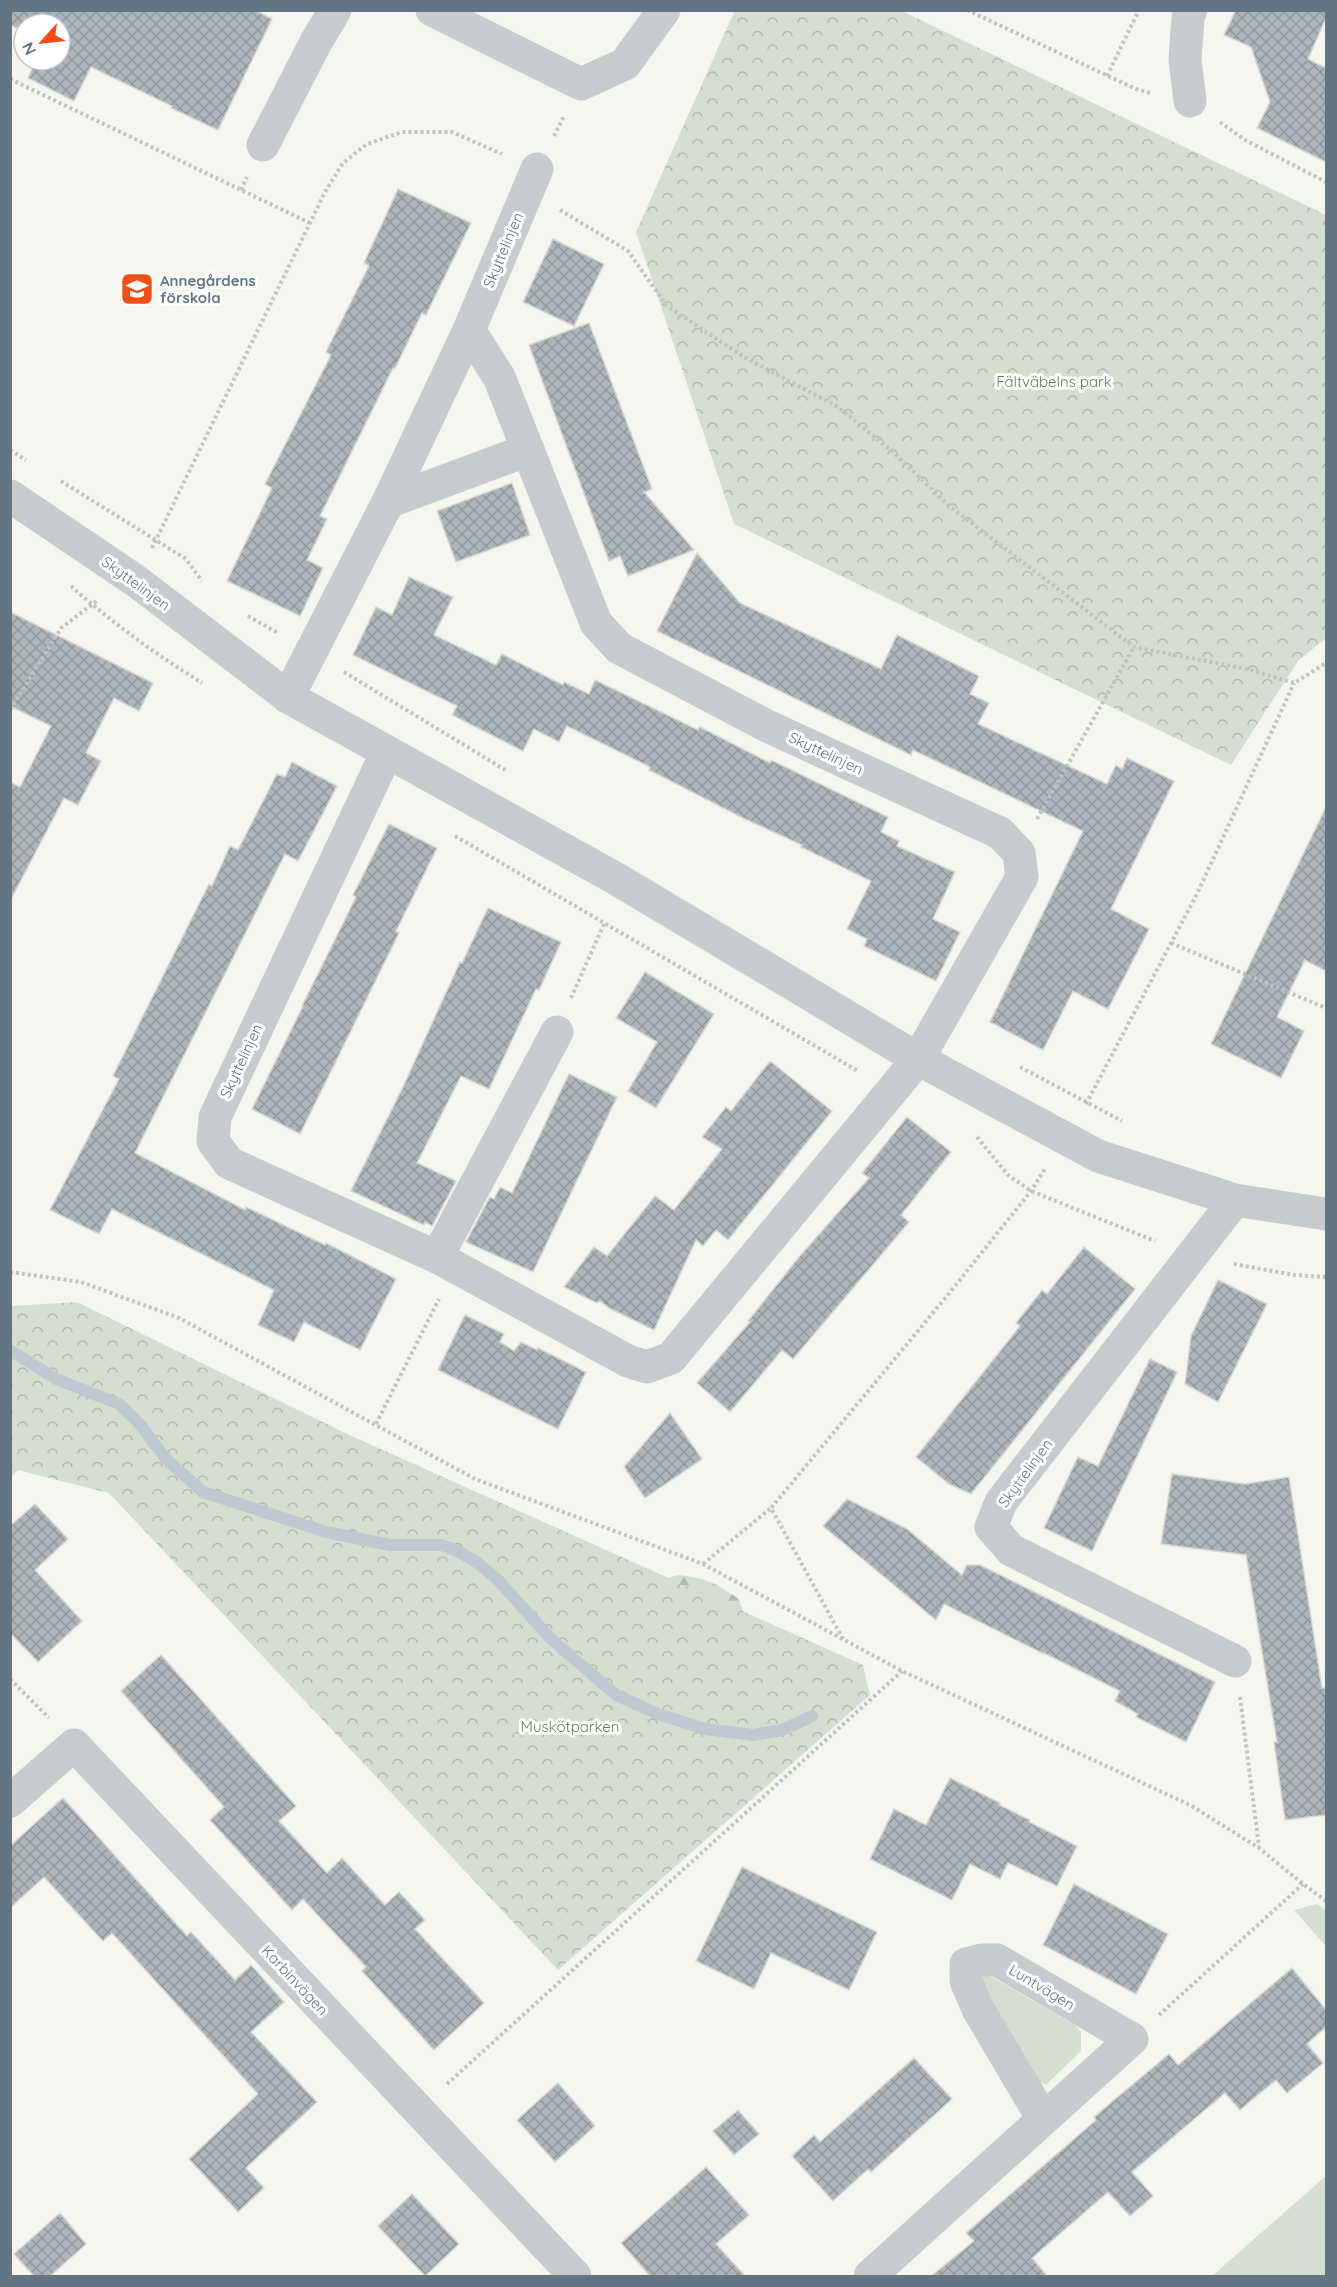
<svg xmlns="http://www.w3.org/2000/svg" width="1337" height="2287" font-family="Quicksand,sans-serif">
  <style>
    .grass { fill: #d6ded2 }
    .forest { fill: url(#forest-firs) }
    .park { fill: url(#park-crowns) }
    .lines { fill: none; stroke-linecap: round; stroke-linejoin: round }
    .stream { stroke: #becacf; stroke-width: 12 }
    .building { fill: url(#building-cross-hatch); stroke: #d7d7d4; stroke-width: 1.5 }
    .path { stroke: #c0c2c4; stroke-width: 4; stroke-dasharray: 3 3; stroke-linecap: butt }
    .minor { stroke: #c8cbce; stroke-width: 33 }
    .labels { text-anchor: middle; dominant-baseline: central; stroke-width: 6; stroke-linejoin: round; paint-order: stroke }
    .street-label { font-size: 15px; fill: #627585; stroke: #fff }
    .poi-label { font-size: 15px; font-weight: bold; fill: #627585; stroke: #fff; text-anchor: start }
    .park-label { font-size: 15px; fill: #667c61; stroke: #fff }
  </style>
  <defs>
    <pattern id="forest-firs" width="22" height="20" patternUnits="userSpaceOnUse" patternTransform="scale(1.5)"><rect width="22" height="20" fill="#d6ded2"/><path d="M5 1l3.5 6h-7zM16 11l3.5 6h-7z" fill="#b1b9b0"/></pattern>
    <pattern id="park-crowns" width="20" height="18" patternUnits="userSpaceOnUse" patternTransform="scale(1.5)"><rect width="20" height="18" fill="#d6ded2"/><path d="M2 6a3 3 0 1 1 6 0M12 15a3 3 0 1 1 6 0" fill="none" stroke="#b1b9b0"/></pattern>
    <pattern id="building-cross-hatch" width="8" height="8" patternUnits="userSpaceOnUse" patternTransform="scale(1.5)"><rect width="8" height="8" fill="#adb5ba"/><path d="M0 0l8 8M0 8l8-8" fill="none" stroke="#90989d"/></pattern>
  </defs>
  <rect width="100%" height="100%" fill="#f6f6f1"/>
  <!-- grass -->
  <g class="grass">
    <polygon points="1317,1904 1326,1911 1326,1946 1294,1910"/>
    <polygon points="983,1972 1075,2025 1081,2032 1081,2051 1046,2085 1036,2080 977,1981"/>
    <polygon points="1326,2176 1326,2276 1212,2276"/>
  </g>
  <!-- forest -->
  <path class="forest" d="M 678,1575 C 705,1577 717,1584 739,1599 L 744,1615 L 658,1581 Z"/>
  <!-- park -->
  <g class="park">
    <polygon points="735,10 902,11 1326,215 1326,638 1298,661 1231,765 734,524 636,232"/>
    <polygon points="77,1302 345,1433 863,1665 870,1695 558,1970 109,1493 18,1470 11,1477 11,1306"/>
  </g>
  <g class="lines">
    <!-- stream -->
    <polyline class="stream" points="10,1350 56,1379 119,1404 138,1422 166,1459 203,1492 326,1532 390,1545 442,1545 459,1552 478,1563 498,1580 551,1639 616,1695 658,1714 705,1729 753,1735 782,1730 812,1716"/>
  </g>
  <!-- building -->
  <g class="building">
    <polygon points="10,10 255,10 272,19 218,130 171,108 172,106 91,67 74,101 28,78 36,60 60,60 60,24 24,24 24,31 10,25"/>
    <polygon points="1236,10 1326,10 1326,18 1308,59 1326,68 1326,162 1257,128 1270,102 1251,47 1224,35"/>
    <polygon points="398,189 471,223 426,315 422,313 395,368 393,368 320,516 327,519 307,560 323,568 300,616 227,581 272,488 265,484 331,355 326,352 369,266 364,263"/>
    <polygon points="553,239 604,264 574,326 523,302"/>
    <polygon points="589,323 652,489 644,492 694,550 628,576 620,556 609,561 529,345"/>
    <polygon points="512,483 530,535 456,562 437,511"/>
    <polygon points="697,553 740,603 881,669 897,635 979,676 970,694 989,703 978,724 1107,784 1116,765 1122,769 1127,758 1174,781 1111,909 1149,929 1108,1009 1073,991 1043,1050 990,1022 1083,831 913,750 911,755 657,631"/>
    <polygon points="409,577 453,597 434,635 496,665 502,654 563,685 564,682 589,694 595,680 698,730 700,727 770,763 771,760 888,817 881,832 899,841 897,846 955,872 933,919 960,932 936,981 864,946 867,939 847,929 871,881 801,847 802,845 743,818 649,770 650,767 567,726 559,742 534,729 523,751 452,715 457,706 353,655 376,607 392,615"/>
    <polygon points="10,612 153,683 139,711 114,698 86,753 101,761 78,805 64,798 10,901 10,782 20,787 51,726 10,706"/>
    <polygon points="292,762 337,786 298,861 285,854 135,1153 245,1210 246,1207 325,1245 326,1243 396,1279 360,1350 304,1322 294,1342 258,1325 274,1290 112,1209 99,1234 50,1210 119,1079 113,1076 209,884 212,886 230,846 238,850 277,774 285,777"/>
    <polygon points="1326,807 1326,971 1305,960 1277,1017 1304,1031 1281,1078 1211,1044"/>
    <polygon points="389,824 437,848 396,931 399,933 300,1134 252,1109 303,1006 302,1006 356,897 353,895"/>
    <polygon points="488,908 561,942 539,990 536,989 489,1089 461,1076 417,1163 456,1181 432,1226 425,1222 424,1225 351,1191 403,1087 460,962 462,963"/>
    <polygon points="645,972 714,1014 656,1108 628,1091 657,1042 616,1018"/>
    <polygon points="770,1061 832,1111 728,1240 716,1230 703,1246 696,1240 654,1330 609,1308 600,1301 597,1303 564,1287 594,1247 607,1256 655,1196 674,1210 722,1149 702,1137 726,1107 731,1111"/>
    <polygon points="569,1074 617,1097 533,1272 466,1242 490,1197 494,1199 500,1187 512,1193"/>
    <polygon points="907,1117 951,1152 901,1215 909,1222 793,1359 782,1350 730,1412 697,1383 750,1322 748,1321 799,1257 869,1178 862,1173"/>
    <polygon points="1084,1247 1135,1289 971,1494 949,1484 916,1457 1020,1326 1016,1323 1042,1290 1047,1294"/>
    <polygon points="1218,1280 1267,1304 1218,1402 1185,1384 1191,1336"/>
    <polygon points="465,1315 504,1334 500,1342 514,1351 521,1342 537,1350 538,1348 586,1372 558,1429 438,1370"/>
    <polygon points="1150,1359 1177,1372 1092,1551 1044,1528 1078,1457 1098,1466"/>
    <polygon points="670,1413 702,1459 645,1498 624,1467"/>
    <polygon points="1172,1474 1245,1484 1289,1477 1322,1688 1326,1688 1326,1815 1285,1820 1274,1742 1277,1742 1246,1555 1161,1544"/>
    <polygon points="847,1499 907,1529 962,1575 967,1565 980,1565 1215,1682 1186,1742 1136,1717 1138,1714 1115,1701 1120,1691 1044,1653 1044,1654 944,1604 936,1620 823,1526"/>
    <polygon points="35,1504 68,1539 35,1570 82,1621 38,1662 10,1633 10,1526"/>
    <polygon points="161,1655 296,1806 279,1821 327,1873 342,1858 385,1905 399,1892 425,1920 415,1929 484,2003 434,2050 362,1971 366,1967 303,1899 292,1910 210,1820 224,1807 121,1691"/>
    <polygon points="950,1778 1000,1803 999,1805 1030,1820 1029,1822 1077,1846 1057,1886 1008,1863 1000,1879 970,1864 952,1900 870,1859 894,1809 926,1825"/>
    <polygon points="63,1798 187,1936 191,1932 235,1980 251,1965 284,2002 251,2032 317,2102 246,2168 264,2188 238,2212 189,2159 258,2094 112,1933 103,1941 44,1877 10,1908 10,1846"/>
    <polygon points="742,1867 877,1932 849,1990 771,1953 754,1989 696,1961"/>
    <polygon points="1074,1884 1168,1934 1136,1994 1043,1945"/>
    <polygon points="1292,1968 1326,2010 1326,2027 1307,2044 1323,2063 1287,2093 1276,2080 1240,2110 1225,2093 1132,2172 1153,2196 1130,2216 1108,2192 1032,2258 1048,2277 930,2277 974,2241 966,2233 1096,2120 1094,2117 1169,2054 1178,2065"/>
    <polygon points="914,2058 952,2099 871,2172 868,2169 833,2201 792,2156 814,2135 820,2142"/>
    <polygon points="558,2083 595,2126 555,2162 517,2120"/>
    <polygon points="738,2110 759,2134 734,2155 713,2131"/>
    <polygon points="706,2167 749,2215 716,2244 746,2277 651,2277 621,2243"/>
    <polygon points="412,2194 459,2244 425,2276 378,2226"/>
    <polygon points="60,2213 86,2244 49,2277 35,2277 14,2254"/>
  </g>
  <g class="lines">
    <!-- path -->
    <g class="path">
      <polyline points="967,10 1136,89 1151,93"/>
      <polyline points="1107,76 1139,10"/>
      <polyline points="10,79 310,223"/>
      <polyline points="1220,122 1245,140 1326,182"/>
      <polyline points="554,136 564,116"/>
      <polyline points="241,190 247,177"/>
      <polyline points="560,210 628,251 667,306 744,357 838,407 892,451 948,505 1134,647 1247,669 1294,683 1326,663"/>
      <polyline points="10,450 26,460"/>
      <polyline points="61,481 186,559 202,581"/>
      <polyline points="152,548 325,192 343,163 367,144 402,132 452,132 502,154"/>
      <path d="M 71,586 C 111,622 157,655 202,683"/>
      <polyline points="248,616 278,633"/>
      <polyline points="344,672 507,771"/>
      <polyline points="10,710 61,628 98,600"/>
      <polyline points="1037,819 1134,647"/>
      <polyline points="455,836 858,1071"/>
      <polyline points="1171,943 1326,1008"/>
      <polyline points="571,998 604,924"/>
      <polyline points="1020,1067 1122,1121"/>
      <polyline points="1086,1104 1197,894 1294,683"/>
      <polyline points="977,1137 1008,1175 1031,1191 1155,1241"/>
      <polyline points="1234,1264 1294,1275 1326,1277"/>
      <polyline points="10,1272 81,1282 179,1318 475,1479 703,1564 902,1671 1190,1805 1259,1848 1303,1884 1326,1901"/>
      <polyline points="376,1424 439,1299"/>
      <polyline points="703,1564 771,1508"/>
      <polyline points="843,1639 771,1508 947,1296 1031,1191 1045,1169"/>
      <polyline points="10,1679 49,1718"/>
      <polyline points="1240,1697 1259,1847"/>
      <polyline points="1159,2015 1303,1884"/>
      <polyline points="447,2084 902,1671"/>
    </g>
    <!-- minor -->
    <g class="minor">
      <polyline points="432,10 581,84 625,64 664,10"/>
      <polyline points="1190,101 1185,60 1188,17 1191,10"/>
      <polyline points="263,145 316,42 335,10"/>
      <polyline points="469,330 499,377 528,450"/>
      <polyline points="10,496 136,581 288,697 615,878 918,1059 1098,1156 1235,1200 1326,1214"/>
      <polyline points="388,502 469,330 537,169"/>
      <polyline points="288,697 388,502 528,450 596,623 619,648 767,726 1000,833 1019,853 1022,877 918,1059 671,1358 647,1367 628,1361 437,1257 557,1032"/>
      <polyline points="386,754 215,1117 213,1141 229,1163 437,1257"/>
      <polyline points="1235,1661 1011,1550 991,1527 1001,1502 1235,1200"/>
      <polyline points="10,1801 74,1745 575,2276"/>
      <polyline points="870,2276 1132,2039 997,1960 982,1960 966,1964 966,1981 978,2009 1043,2119"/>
    </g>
  </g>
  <!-- icons -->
  <defs>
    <symbol id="school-square" viewBox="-11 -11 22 22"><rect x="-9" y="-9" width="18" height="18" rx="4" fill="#f34e14" stroke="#fff"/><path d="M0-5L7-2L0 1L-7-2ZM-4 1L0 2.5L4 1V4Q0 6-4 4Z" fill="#fff"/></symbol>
  </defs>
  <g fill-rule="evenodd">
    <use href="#school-square" x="118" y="270" width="38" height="38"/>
  </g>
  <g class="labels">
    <!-- street labels -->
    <g class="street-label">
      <text transform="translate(503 250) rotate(-67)">Skyttelinjen</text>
      <text transform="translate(136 583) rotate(36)">Skyttelinjen</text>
      <text transform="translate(826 753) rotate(25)">Skyttelinjen</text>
      <text transform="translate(241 1061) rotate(-65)">Skyttelinjen</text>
      <text transform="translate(1025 1473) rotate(-54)">Skyttelinjen</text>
      <text transform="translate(295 1980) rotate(47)">Karbinvägen</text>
      <text transform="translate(1042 1987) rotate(31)">Luntvägen</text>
    </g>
    <!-- poi labels -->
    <g class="poi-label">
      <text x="160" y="280">Annegårdens<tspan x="160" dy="17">förskola</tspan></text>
    </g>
    <!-- park labels -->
    <g class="park-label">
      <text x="1054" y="381">Fältväbelns park</text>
      <text x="570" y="1726">Muskötparken</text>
    </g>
  </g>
  <!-- border -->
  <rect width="1337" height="2287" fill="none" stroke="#627585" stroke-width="24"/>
  <!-- north arrow -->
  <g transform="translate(42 42) rotate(243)"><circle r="28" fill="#ffffff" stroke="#c0c8ce" stroke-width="1.5"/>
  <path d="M0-4.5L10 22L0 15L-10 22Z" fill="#f34e14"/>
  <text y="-9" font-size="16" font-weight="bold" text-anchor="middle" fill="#627585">N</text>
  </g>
</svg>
